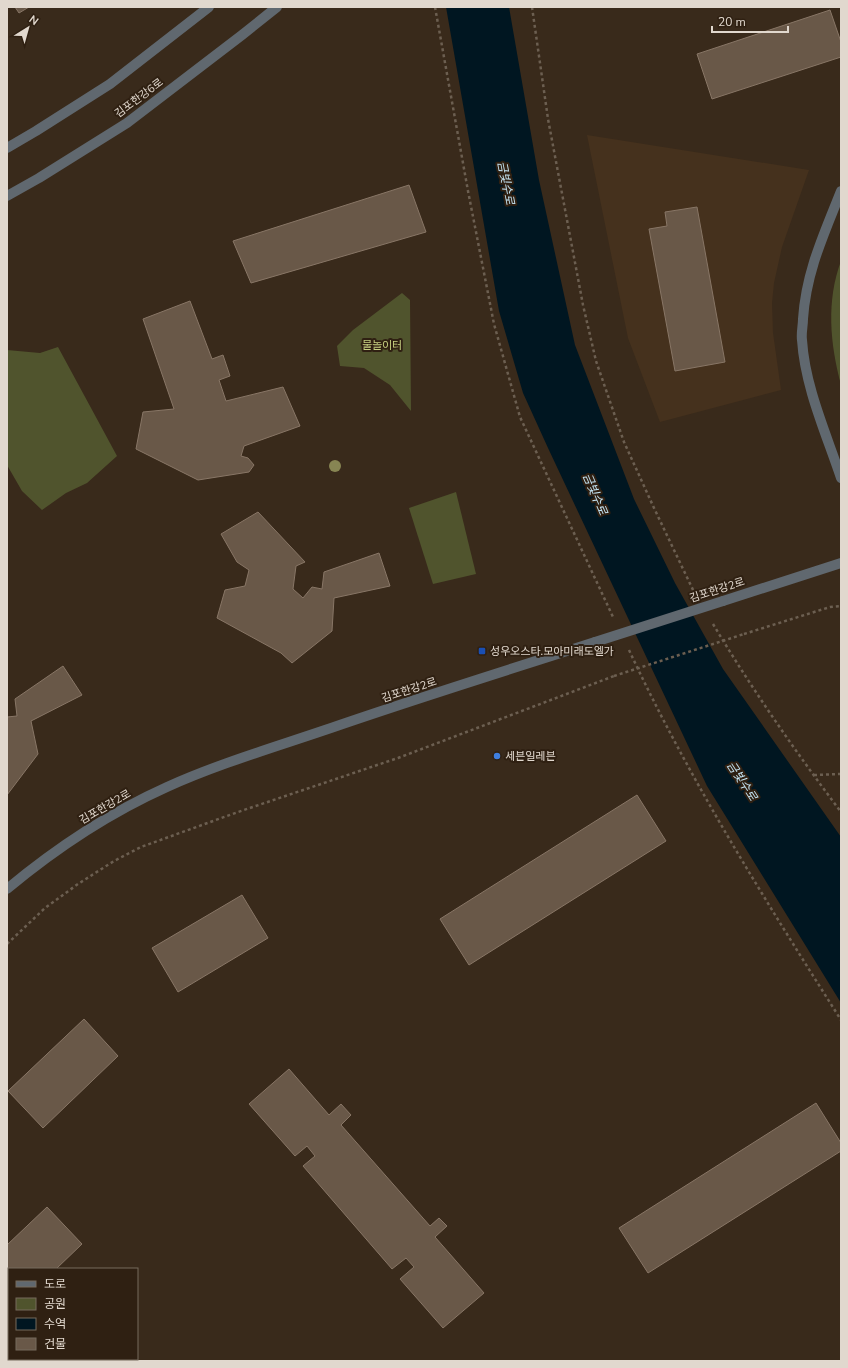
<svg xmlns="http://www.w3.org/2000/svg" width="848" height="1368" font-family="'Nunito Sans','Noto Sans KR',sans-serif">
  <style>
    .built { fill: #45311d }
    .green { fill: #50542d }
    .water { fill: #001621 }
    .building { fill: #695848; stroke: #887666 }
    .lines { fill: none; stroke-linecap: round; stroke-linejoin: round }
    .path { stroke: #6c5f51; stroke-width: 2.5; stroke-dasharray: 3 3; stroke-linecap: butt }
    .minor { stroke: #60686f; stroke-width: 10 }
    .path-bridge { stroke: #6c5f51; stroke-width: 2.5; stroke-dasharray: 3 3; stroke-linecap: butt }
    .minor-bridge { stroke: #60686f; stroke-width: 10 }
    .tree { fill: #878553 }
    .transit-dot { fill: #1a4fb4; stroke: #2f2012; stroke-width: 1.5 }
    .shop-dot { fill: #3f7fe0; stroke: #2f2012; stroke-width: 1.5 }
    .labels { text-anchor: middle; dominant-baseline: central; stroke-width: 4; stroke-linejoin: round; paint-order: stroke }
    .street-label { font-size: 11px; fill: #e1d8ce; stroke: #2f2012 }
    .park-label { font-size: 11px; fill: #c6d081; stroke: #2f2012 }
    .poi-label { font-size: 11px; fill: #e1d8ce; stroke: #2f2012; text-anchor: start }
    .water-label { font-size: 12px; font-style: italic; fill: #c5e5f5; stroke: #2f2012 }
  </style>
  <rect width="100%" height="100%" fill="#392a1b"/>
  <!-- built -->
  <polygon class="built" points="587,135 809,170 782,247 774,283 772,303 773,333 781,390 660,422 628,338"/>
  <!-- green -->
  <g class="green">
    <path d="M 841,261 L 841,385 C 830,344 826,301 841,261 Z"/>
    <polygon points="402,293 410,300 411,411 390,385 364,368 340,366 337,346 353,330"/>
    <polygon points="58,347 117,456 87,483 66,493 42,510 22,491 7,465 7,350 40,353"/>
    <polygon points="456,492 476,574 433,584 409,508"/>
  </g>
  <!-- water -->
  <polygon class="water" points="446,7 509,7 539,180 575,345 634,499 675,583 723,669 841,837 841,1003 707,786 548,448 523,393 499,311"/>
  <!-- building -->
  <g class="building">
    <polygon points="15,7 29,7 19,13"/>
    <polygon points="830,10 841,42 841,57 712,99 697,54"/>
    <polygon points="409,185 426,232 251,283 233,241"/>
    <polygon points="697,207 725,362 675,371 649,229 667,226 665,212"/>
    <polygon points="190,301 212,359 223,355 230,376 219,380 226,401 283,387 300,426 244,446 241,456 248,458 254,465 249,472 198,480 136,449 143,412 174,409 143,319"/>
    <polygon points="258,512 305,562 296,566 293,589 303,598 312,587 322,589 324,572 379,553 390,586 334,598 332,631 292,663 281,653 217,618 225,590 245,586 249,570 237,562 221,534"/>
    <polygon points="63,666 82,695 31,721 38,754 7,795 7,717 17,716 15,699"/>
    <polygon points="637,795 666,841 469,965 440,919"/>
    <polygon points="242,895 268,938 178,992 152,948"/>
    <polygon points="84,1019 118,1056 43,1128 8,1091"/>
    <polygon points="289,1069 329,1115 341,1104 351,1115 341,1125 430,1226 439,1218 447,1226 435,1237 484,1293 443,1328 400,1279 414,1267 406,1258 392,1269 303,1166 315,1156 307,1146 295,1156 249,1104"/>
    <polygon points="816,1103 841,1143 841,1151 648,1273 619,1228"/>
    <polygon points="47,1207 82,1244 56,1269 9,1269 9,1313 7,1314 7,1245"/>
  </g>
  <g class="lines">
    <!-- path -->
    <g class="path">
      <polyline points="435,7 468,191 494,324 520,417 613,617"/>
      <polyline points="532,7 548,119 583,305 596,361 624,442 654,508 694,592"/>
      <path d="M 713,624 C 752,689 795,751 841,812"/>
      <polyline points="744,634 830,607 841,606"/>
      <path d="M 629,650 C 689,779 765,900 841,1020"/>
      <polyline points="814,775 841,774"/>
      <polyline points="7,944 45,908 78,884 114,861 141,847 238,812 398,758 614,676"/>
    </g>
    <!-- minor -->
    <g class="minor">
      <polyline points="7,148 36,131 110,84 209,7"/>
      <path d="M 841,191 C 824,234 806,272 803,319 C 803,326 801,333 802,340 C 805,387 826,433 841,478"/>
      <polyline points="7,196 39,178 127,123 242,35 277,7"/>
      <polyline points="723,601 841,563"/>
      <path d="M 7,889 C 55,849 109,813 167,787 C 218,764 272,748 325,730 C 414,699 505,671 595,642"/>
    </g>
    <!-- path-bridge -->
    <polyline class="path-bridge" points="614,676 744,634"/>
    <!-- minor-bridge -->
    <polyline class="minor-bridge" points="595,642 723,601"/>
  </g>
  <!-- trees -->
  <circle class="tree" cx="335" cy="466" r="6"/>
  <!-- markers -->
  <rect class="transit-dot" x="478" y="647" width="8" height="8" rx="2"/>
  <circle class="shop-dot" cx="497" cy="756" r="4"/>
  <g class="labels">
    <!-- street labels -->
    <g class="street-label">
      <text transform="translate(139 98) rotate(-37)">김포한강6로</text>
      <text transform="translate(717 590) rotate(-18)">김포한강2로</text>
      <text transform="translate(409 690) rotate(-18)">김포한강2로</text>
      <text transform="translate(105 807) rotate(-30)">김포한강2로</text>
    </g>
    <!-- park labels -->
    <g class="park-label">
      <text x="382" y="345">물놀이터</text>
    </g>
    <!-- poi labels -->
    <g class="poi-label">
      <text x="490" y="651">성우오스타.모아미래도엘가</text>
      <text x="505" y="756">세븐일레븐</text>
    </g>
    <!-- water labels -->
    <g class="water-label">
      <text transform="translate(506 183) rotate(79)">금빛수로</text>
      <text transform="translate(595 494) rotate(67)">금빛수로</text>
      <text transform="translate(742 781) rotate(57)">금빛수로</text>
    </g>
  </g>
  <!-- border -->
  <rect width="848" height="1368" fill="none" stroke="#e1d8ce" stroke-width="16"/>
  <!-- legend -->
  <rect x="8" y="1268" width="130" height="92" fill="#2f2012" stroke="#766a5d"/>
  <rect x="16" y="1281" width="20" height="6" fill="#60686f" stroke="#766a5d"/>
  <text x="44" y="1288" font-size="12" fill="#e1d8ce">도로</text>
  <rect x="16" y="1298" width="20" height="12" fill="#50542d" stroke="#766a5d"/>
  <text x="44" y="1308" font-size="12" fill="#e1d8ce">공원</text>
  <rect x="16" y="1318" width="20" height="12" fill="#001621" stroke="#766a5d"/>
  <text x="44" y="1328" font-size="12" fill="#e1d8ce">수역</text>
  <rect x="16" y="1338" width="20" height="12" fill="#695848" stroke="#766a5d"/>
  <text x="44" y="1348" font-size="12" fill="#e1d8ce">건물</text>
  <!-- north arrow -->
  <g transform="translate(28 28) rotate(37)" stroke="#2f2012" stroke-width="3" paint-order="stroke">
  <path d="M0-3L7 15L0 10L-7 15Z" fill="#e1d8ce"/>
  <text y="-6" font-size="11" font-weight="bold" text-anchor="middle" fill="#e1d8ce">N</text>
  </g>
  <!-- scale -->
  <path d="M712 26v6h76v-6" fill="none" stroke="#e1d8ce" stroke-width="2"/>
  <text x="718" y="26" font-size="12" fill="#e1d8ce" stroke="#2f2012" stroke-width="3" paint-order="stroke">20 m</text>
</svg>
